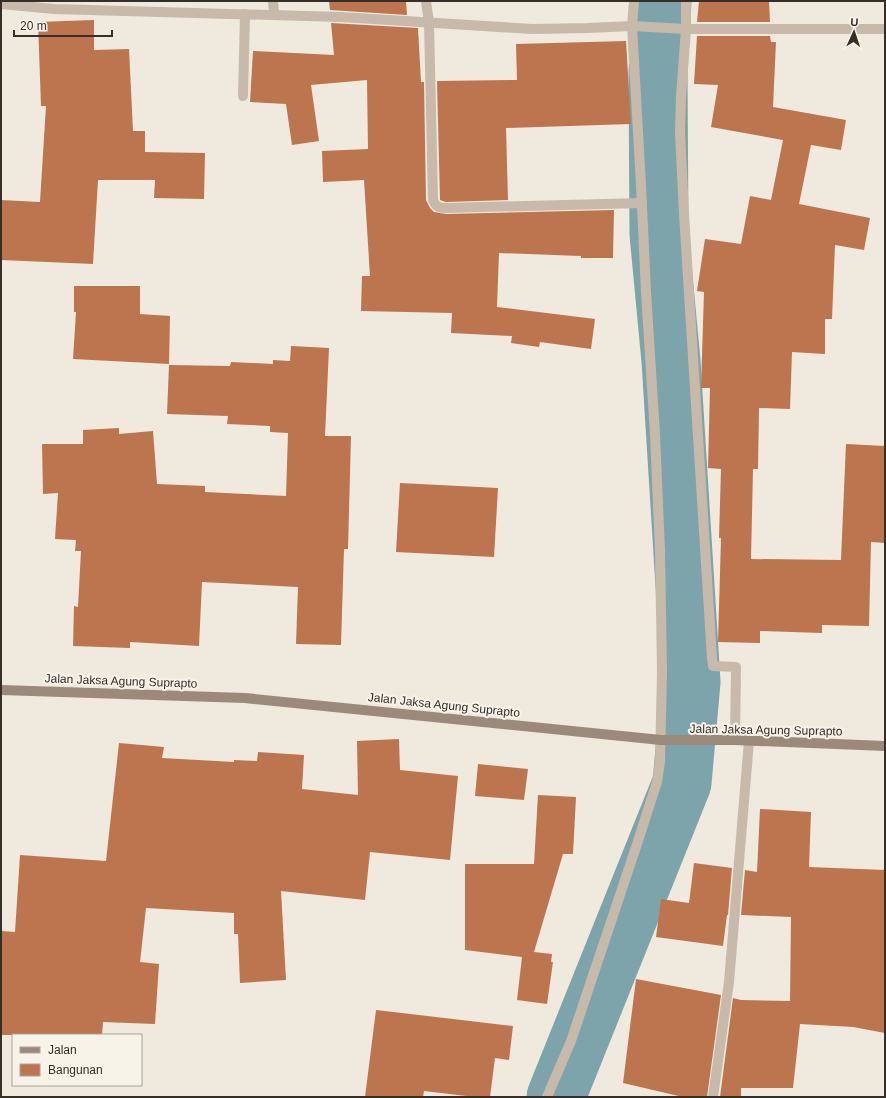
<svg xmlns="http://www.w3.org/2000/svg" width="886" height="1098" font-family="Arial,sans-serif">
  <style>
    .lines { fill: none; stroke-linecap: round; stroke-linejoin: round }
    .river { stroke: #7ea4ab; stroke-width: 59 }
    .building { fill: #bc754f }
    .lane { stroke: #c7baaa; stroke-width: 10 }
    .street { stroke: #c7baaa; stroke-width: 10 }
    .secondary { stroke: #9b8a7b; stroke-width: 10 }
    .labels { text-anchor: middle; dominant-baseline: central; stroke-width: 4; stroke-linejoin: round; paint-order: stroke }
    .street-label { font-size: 12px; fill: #352e29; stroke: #f8f3e9 }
  </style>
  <rect width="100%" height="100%" fill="#f0e9dd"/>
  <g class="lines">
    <!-- river -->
    <polyline class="river" points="556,1097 682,783 691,682 671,361 659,234 658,73 662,1"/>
  </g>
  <!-- building -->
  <g class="building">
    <polygon points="329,1 406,1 407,15 330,10"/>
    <polygon points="699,1 769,1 770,22 697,22"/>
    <polygon points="94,20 94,50 129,49 133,131 145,131 145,152 205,153 204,199 154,198 155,180 98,180 93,264 1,260 1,200 40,202 46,106 41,106 38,22"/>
    <polygon points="331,23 418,28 421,82 424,82 426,200 430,208 434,212 446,214 614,210 613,258 581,258 581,256 499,253 497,307 595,319 591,349 540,342 539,347 511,343 512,336 451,333 452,313 361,311 362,276 370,276 364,180 323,182 322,151 368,149 367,80 311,85 319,141 292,145 286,104 250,102 253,51 334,55"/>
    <polygon points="697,36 770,36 771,42 776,42 773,107 846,120 841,150 811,145 799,204 870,218 864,250 835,245 832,319 825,319 825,354 792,352 790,409 759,408 758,469 753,469 751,559 841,560 846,444 885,446 885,543 871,542 869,626 822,625 822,633 760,631 760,643 718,642 721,538 719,538 721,469 708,468 710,388 701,388 704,292 697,291 705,239 741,244 750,196 771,200 783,140 711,127 718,85 694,84"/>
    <polygon points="626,41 631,124 506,128 508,200 446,202 440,200 437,81 517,80 516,44"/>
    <polygon points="74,286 140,286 140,314 170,316 169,364 73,359 76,312 74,312"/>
    <polygon points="291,346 329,348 325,436 351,436 348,549 344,549 341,645 296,644 298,587 202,582 199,646 130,642 130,648 73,646 74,606 78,607 81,551 75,551 76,540 55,539 58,493 43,494 42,444 83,444 83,430 119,428 119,434 153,431 157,484 205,486 205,492 286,496 288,433 270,432 270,426 227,424 228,416 167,414 169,365 230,366 231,362 273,364 273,360 290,361"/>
    <polygon points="400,483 498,488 494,557 396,552"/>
    <polygon points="399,739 400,770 458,776 450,860 370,852 365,900 281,891 286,980 240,983 238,934 234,934 234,913 146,908 140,962 159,964 155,1024 103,1022 102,1035 1,1035 1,931 15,932 20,855 106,861 119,743 164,747 162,758 234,762 234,760 257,761 258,752 304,755 302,789 358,795 357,741"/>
    <polygon points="478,764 528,769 524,800 475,796"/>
    <polygon points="538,795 576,797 573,854 563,854 534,952 552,954 551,962 553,962 547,1004 517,1000 522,957 465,950 465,864 534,864"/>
    <polygon points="760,809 811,812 809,867 885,870 885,1033 853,1027 800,1024 793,1088 741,1088 741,1097 720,1097 733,998 741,1000 790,1001 791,917 741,915 745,870 757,872"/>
    <polygon points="694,863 732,868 728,915 727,915 723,946 656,937 661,899 689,903"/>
    <polygon points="636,979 721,995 707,1097 683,1097 623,1083"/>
    <polygon points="376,1010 513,1026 509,1060 495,1058 490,1097 475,1097 424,1091 423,1097 365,1097"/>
  </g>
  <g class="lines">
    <!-- lane -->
    <polyline class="lane" points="243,96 245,14"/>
    <!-- street -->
    <g class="street">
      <polyline points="273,1 274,15"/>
      <path d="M 426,1 L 429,23 L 433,200 C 436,207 439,208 446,208 L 642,203"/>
      <polyline points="686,1 686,29 681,97 680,132 684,214 712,658 713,666 736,667 735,740"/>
      <polyline points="1,4 54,9 341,17 532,29 588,28 632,26 686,29 885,29"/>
      <polyline points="547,1097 571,1041 636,847 657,782 660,761 662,672 660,551 655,434 646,292 641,185 632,26 634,1"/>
      <polyline points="713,1097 729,982 749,741"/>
    </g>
    <!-- secondary -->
    <polyline class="secondary" points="1,690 245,698 661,740 735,740 885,746"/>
  </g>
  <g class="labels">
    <!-- street labels -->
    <g class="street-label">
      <text transform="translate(121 681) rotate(2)">Jalan Jaksa Agung Suprapto</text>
      <text transform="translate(444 705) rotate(6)">Jalan Jaksa Agung Suprapto</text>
      <text transform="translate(766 730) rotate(1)">Jalan Jaksa Agung Suprapto</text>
    </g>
  </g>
  <!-- border -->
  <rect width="886" height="1098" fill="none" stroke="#352e29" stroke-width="4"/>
  <!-- legend -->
  <rect x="12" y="1034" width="130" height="52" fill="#f8f3e9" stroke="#aaa49c"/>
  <rect x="20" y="1047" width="20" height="6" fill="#9b8a7b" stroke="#aaa49c"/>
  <text x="48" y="1054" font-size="12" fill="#352e29">Jalan</text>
  <rect x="20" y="1064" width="20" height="12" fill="#bc754f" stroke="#aaa49c"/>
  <text x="48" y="1074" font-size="12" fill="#352e29">Bangunan</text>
  <!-- north arrow -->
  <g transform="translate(854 32) rotate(3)" stroke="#f8f3e9" stroke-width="3" paint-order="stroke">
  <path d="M0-3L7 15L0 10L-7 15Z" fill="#352e29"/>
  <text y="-6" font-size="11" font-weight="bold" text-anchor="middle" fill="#352e29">U</text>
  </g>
  <!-- scale -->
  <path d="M14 30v6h98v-6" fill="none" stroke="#352e29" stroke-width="2"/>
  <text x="20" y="30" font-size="12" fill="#352e29" stroke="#f8f3e9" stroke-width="3" paint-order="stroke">20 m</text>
</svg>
